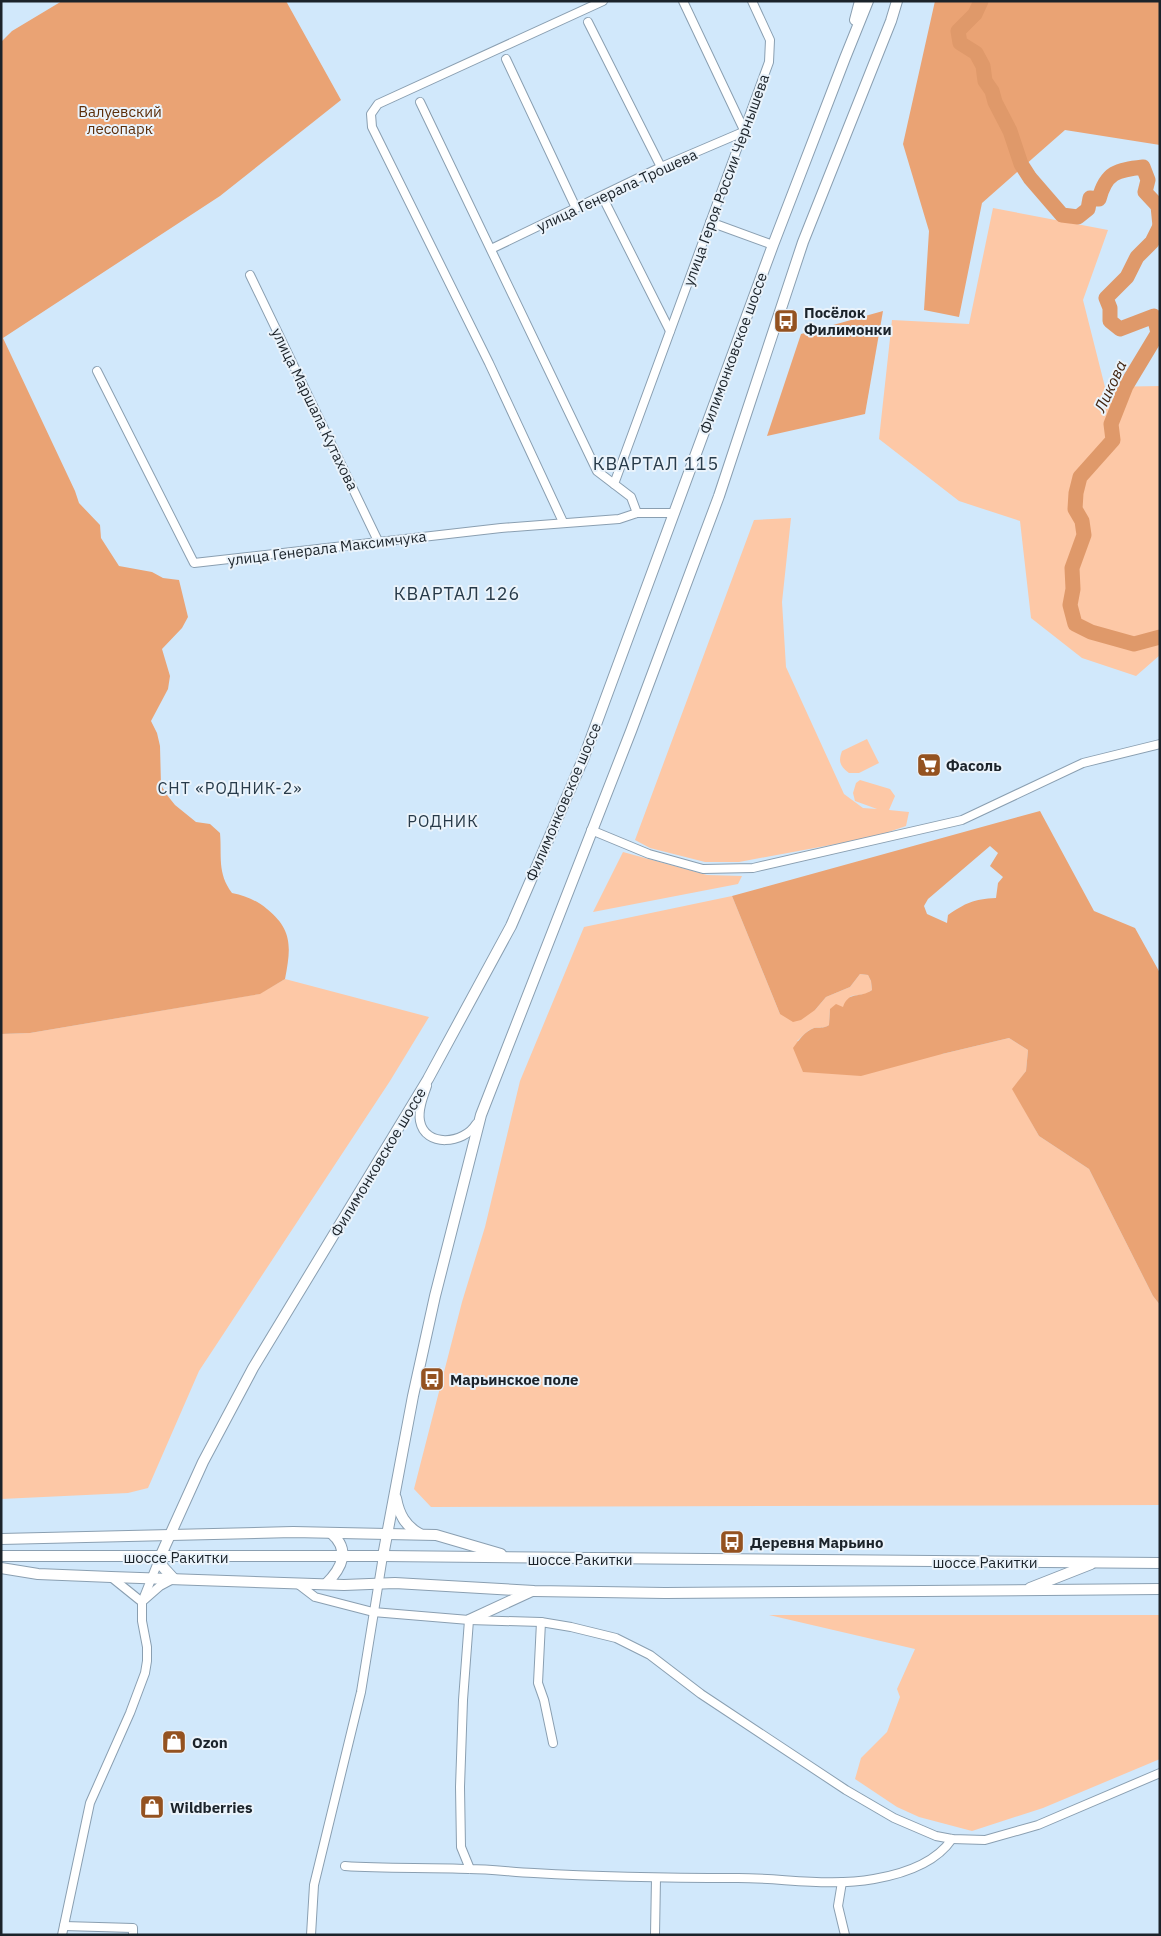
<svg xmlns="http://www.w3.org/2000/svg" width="1161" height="1936" font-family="'IBM Plex Sans',sans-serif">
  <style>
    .green { fill: #fdc8a6 }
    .forest { fill: #eaa374; fill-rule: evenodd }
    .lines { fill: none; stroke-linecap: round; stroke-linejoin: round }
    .river { stroke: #df996a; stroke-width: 15 }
    .street-casing { stroke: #8a9fb1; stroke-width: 10 }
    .secondary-casing { stroke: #8a9fb1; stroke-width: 12 }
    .street { stroke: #fff; stroke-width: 8 }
    .secondary { stroke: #fff; stroke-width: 10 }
    .labels { text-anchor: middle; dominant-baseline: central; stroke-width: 4; stroke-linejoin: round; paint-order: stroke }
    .park-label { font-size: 15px; fill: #5c2e0a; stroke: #eaf3fb }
    .street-label { font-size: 15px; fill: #1b232a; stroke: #eaf3fb }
    .poi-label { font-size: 15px; font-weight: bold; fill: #1b232a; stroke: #eaf3fb; text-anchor: start }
    .water-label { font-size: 16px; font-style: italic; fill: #422511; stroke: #eaf3fb }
    .neighbourhood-label { font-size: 16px; letter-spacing: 1px; fill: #273a49; stroke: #eaf3fb }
    .quarter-label { font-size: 18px; letter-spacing: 1px; fill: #273a49; stroke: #eaf3fb }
  </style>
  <rect width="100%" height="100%" fill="#d1e8fb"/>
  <!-- green -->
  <g class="green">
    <polygon points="993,208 1108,230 1083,300 1105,387 1160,386 1160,655 1136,676 1082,658 1031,618 1020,521 959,501 879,439 892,320 969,324"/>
    <polygon points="791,518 782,602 786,667 844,794 863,808 877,809 855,801 853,793 856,783 860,780 890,789 895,796 889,810 909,812 906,826 874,837 739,862 705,862 650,848 635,840 754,520"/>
    <path d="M 867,739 L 879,763 L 859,773 L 849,773 C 840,766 838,762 842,751 Z"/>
    <polygon points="623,852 707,875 742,876 738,884 593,912"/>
    <path d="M 732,896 L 780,1014 L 815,1010 L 826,997 L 850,987 L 860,974 L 868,975 L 871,981 L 872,990 L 866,994 L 851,996 L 843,1008 L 830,1009 L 829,1025 C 823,1029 820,1027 814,1028 C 807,1030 802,1037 797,1041 L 942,1054 L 1009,1038 L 1028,1050 L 1026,1071 L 1013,1089 L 1039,1136 L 1089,1169 L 1153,1296 L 1160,1305 L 1160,1505 L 431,1507 L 414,1489 L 462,1302 L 485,1227 L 520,1081 L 584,927 Z"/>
    <polygon points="285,979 429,1017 390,1081 199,1371 148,1488 128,1493 1,1499 1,1034 30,1033 259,994"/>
    <polygon points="769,1615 1160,1615 1160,1759 1043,1808 972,1831 919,1817 897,1807 855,1779 861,1758 887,1732 900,1697 897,1689 915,1649"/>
  </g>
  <!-- forest -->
  <g class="forest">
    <path d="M 62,1 L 286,1 L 341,100 L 220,196 L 3,338 L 75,491 L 79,503 L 100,525 L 101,538 L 119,566 L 152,572 L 163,578 L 179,580 L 188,617 L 182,628 L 162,649 L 170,676 L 168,689 L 151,721 L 157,733 L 160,746 L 161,785 L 167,795 L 175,805 L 196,822 L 210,824 L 220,833 C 222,856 217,873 232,893 C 246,896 256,900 267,909 C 293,930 291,948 285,979 L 260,994 L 30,1033 L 1,1034 L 1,42 L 12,31 Z"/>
    <polygon points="935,1 1160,1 1160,145 1065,130 982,203 959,317 924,310 929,231 903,144"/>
    <polygon points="883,311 865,414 767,436 801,334"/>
    <path d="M 1040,811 L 1094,911 L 1135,928 L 1160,973 L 1160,1305 L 1153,1296 L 1089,1169 L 1039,1136 L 1012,1089 L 1026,1071 L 1028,1050 L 1009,1038 L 942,1054 L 861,1076 L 803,1072 L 793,1048 C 798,1041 805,1031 814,1028 C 820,1027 823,1029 829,1025 L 830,1009 L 836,1004 L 843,1007 C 849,990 860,999 872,990 L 871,981 L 868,975 L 860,974 L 850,987 L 826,997 L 815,1010 L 801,1020 L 793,1022 L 780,1014 L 732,896 ZM 990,846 L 998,853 L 990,866 L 1003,877 L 998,883 L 996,898 C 973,899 966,903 948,915 L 947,923 L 927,914 L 924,906 L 928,899 Z"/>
  </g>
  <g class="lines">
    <!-- river -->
    <g class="river">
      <path d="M 981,1 L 975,14 L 958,31 L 960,43 L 976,53 L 983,66 L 985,81 L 992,91 L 995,102 L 1010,131 L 1021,164 L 1030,178 L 1062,215 L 1078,217 L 1088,209 L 1090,198 L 1099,199 C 1106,172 1117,170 1143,167 L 1148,180 L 1145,192 L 1158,206 L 1160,226"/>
      <polyline points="1160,226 1152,242 1137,257 1127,277 1106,298 1110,308 1110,321 1120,329 1154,316 1158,333 1126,386 1111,424 1113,440 1080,477 1076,493 1075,509 1082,521 1084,535 1072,568 1073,589 1070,605 1075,624 1091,632 1134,644 1160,637"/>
    </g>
    <defs>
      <g id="street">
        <polyline points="683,1 744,130"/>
        <polyline points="588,22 661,167"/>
        <polyline points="506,59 576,208"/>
        <polyline points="420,102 597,471 614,484"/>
        <polyline points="602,196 670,331"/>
        <polyline points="710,222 773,245"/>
        <polyline points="491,249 661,167 743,132"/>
        <polyline points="250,275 379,543"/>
        <polyline points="97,371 194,563 501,528 619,519 637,513 674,513"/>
        <polyline points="637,513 631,497 614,484 769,62 770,40 752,1"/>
        <polyline points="563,522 489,363 372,127 371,114 378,104 603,1"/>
        <polyline points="591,830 649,854 703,869 753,868 962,820 1083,763 1160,744"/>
        <path d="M 427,1086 C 423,1097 418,1110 420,1121 C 425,1148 464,1144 476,1124"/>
        <polyline points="111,1577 142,1602"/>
        <polyline points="298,1584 315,1597 373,1612 469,1620 541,1622 571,1627 616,1638 650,1655 701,1694 846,1790 894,1818 936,1836 952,1839 985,1840 1038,1825 1160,1773"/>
        <polyline points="144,1600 160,1586 173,1579"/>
        <polyline points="469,1620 463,1700 460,1787 461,1847 470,1869"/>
        <polyline points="541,1622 538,1683 544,1700 553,1743"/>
        <path d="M 345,1866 C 386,1869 428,1867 469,1869 C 491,1869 512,1872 534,1873 C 602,1877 670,1878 738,1878 C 783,1878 829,1887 874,1879 C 903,1874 935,1864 952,1839"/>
        <polyline points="842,1882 838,1906 845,1935"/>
        <polyline points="64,1926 133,1928 133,1935"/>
        <polyline points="62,1935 90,1803 130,1713 145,1673 147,1661 147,1647 142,1621 142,1602 160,1557"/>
        <polyline points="311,1935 314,1885 361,1692 383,1556"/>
        <polyline points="655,1935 656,1878"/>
      </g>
      <g id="secondary">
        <polyline points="855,20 860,1"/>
        <path d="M 396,1498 C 399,1514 405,1526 420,1534"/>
        <polyline points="1,1539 293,1532 387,1534 436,1535 501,1554"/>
        <polyline points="1,1556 383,1556 1160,1563"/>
        <polyline points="383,1556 413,1396 435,1296 481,1115 631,731 719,496 803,242 891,21 897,1"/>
        <polyline points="160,1557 203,1462 253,1368 428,1079 511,926 584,757 773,245 845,58 868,1"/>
        <polyline points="160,1557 163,1567 174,1579"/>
        <polyline points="1,1568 38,1574 111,1577 344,1585 395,1583 534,1591 665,1593 1160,1589"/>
        <path d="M 326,1584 C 342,1568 351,1550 331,1533"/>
        <polyline points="1030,1588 1091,1564"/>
        <polyline points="469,1620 532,1591"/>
      </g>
    </defs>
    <!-- street casing -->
    <use href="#street" class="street-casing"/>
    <!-- secondary casing -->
    <use href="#secondary" class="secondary-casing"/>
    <!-- street -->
    <use href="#street" class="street"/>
    <!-- secondary -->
    <use href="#secondary" class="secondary"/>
  </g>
  <!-- icons -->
  <defs>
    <symbol id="bus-square" viewBox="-11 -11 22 22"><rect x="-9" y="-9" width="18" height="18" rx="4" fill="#945220" stroke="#eaf3fb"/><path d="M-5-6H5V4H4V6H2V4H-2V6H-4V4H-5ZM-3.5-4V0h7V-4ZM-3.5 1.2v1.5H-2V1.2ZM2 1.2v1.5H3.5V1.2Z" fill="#fff"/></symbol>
    <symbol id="supermarket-square" viewBox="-11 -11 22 22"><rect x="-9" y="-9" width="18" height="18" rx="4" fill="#945220" stroke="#eaf3fb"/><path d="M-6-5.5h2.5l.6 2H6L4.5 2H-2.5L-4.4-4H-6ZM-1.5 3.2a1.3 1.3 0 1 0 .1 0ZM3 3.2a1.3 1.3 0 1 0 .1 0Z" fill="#fff"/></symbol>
    <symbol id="shop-square" viewBox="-11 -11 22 22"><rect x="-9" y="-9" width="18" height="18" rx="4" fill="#945220" stroke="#eaf3fb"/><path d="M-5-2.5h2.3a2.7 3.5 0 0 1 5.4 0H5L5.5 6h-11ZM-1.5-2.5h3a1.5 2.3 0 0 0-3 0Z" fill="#fff"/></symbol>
  </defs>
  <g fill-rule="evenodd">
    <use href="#bus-square" x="772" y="307" width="28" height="28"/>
    <use href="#supermarket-square" x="915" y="751" width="28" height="28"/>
    <use href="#bus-square" x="418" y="1365" width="28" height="28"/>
    <use href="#bus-square" x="718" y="1528" width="28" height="28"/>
    <use href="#shop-square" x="160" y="1728" width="28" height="28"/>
    <use href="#shop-square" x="138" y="1793" width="28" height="28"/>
  </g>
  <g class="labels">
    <!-- park labels -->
    <g class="park-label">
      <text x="120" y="111">Валуевский<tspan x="120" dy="17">лесопарк</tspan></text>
    </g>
    <!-- street labels -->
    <g class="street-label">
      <text transform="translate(726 180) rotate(-70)">улица Героя России Чернышева</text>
      <text transform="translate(617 190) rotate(-25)">улица Генерала Трошева</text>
      <text transform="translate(733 353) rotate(-70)">Филимонковское шоссе</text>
      <text transform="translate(315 409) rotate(64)">улица Маршала Кутахова</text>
      <text transform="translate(327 548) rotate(-7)">улица Генерала Максимчука</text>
      <text transform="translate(563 802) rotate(-67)">Филимонковское шоссе</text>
      <text transform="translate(378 1162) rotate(-59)">Филимонковское шоссе</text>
      <text x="176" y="1557">шоссе Ракитки</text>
      <text x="580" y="1559">шоссе Ракитки</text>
      <text x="985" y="1562">шоссе Ракитки</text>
    </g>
    <!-- poi labels -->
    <g class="poi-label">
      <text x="804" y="312">Посёлок<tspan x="804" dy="17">Филимонки</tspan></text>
      <text x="946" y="765">Фасоль</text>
      <text x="450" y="1379">Марьинское поле</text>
      <text x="750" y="1542">Деревня Марьино</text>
      <text x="192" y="1742">Ozon</text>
      <text x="170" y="1807">Wildberries</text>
    </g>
    <!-- water labels -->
    <g class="water-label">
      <text transform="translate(1110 386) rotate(-65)">Ликова</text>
    </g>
    <!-- neighbourhood labels -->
    <g class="neighbourhood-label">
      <text x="230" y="788">СНТ «РОДНИК-2»</text>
      <text x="443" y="821">РОДНИК</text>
    </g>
    <!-- quarter labels -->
    <g class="quarter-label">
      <text x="656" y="463">КВАРТАЛ 115</text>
      <text x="457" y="593">КВАРТАЛ 126</text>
    </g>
  </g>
  <!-- border -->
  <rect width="1161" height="1936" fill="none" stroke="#1b232a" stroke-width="5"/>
</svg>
